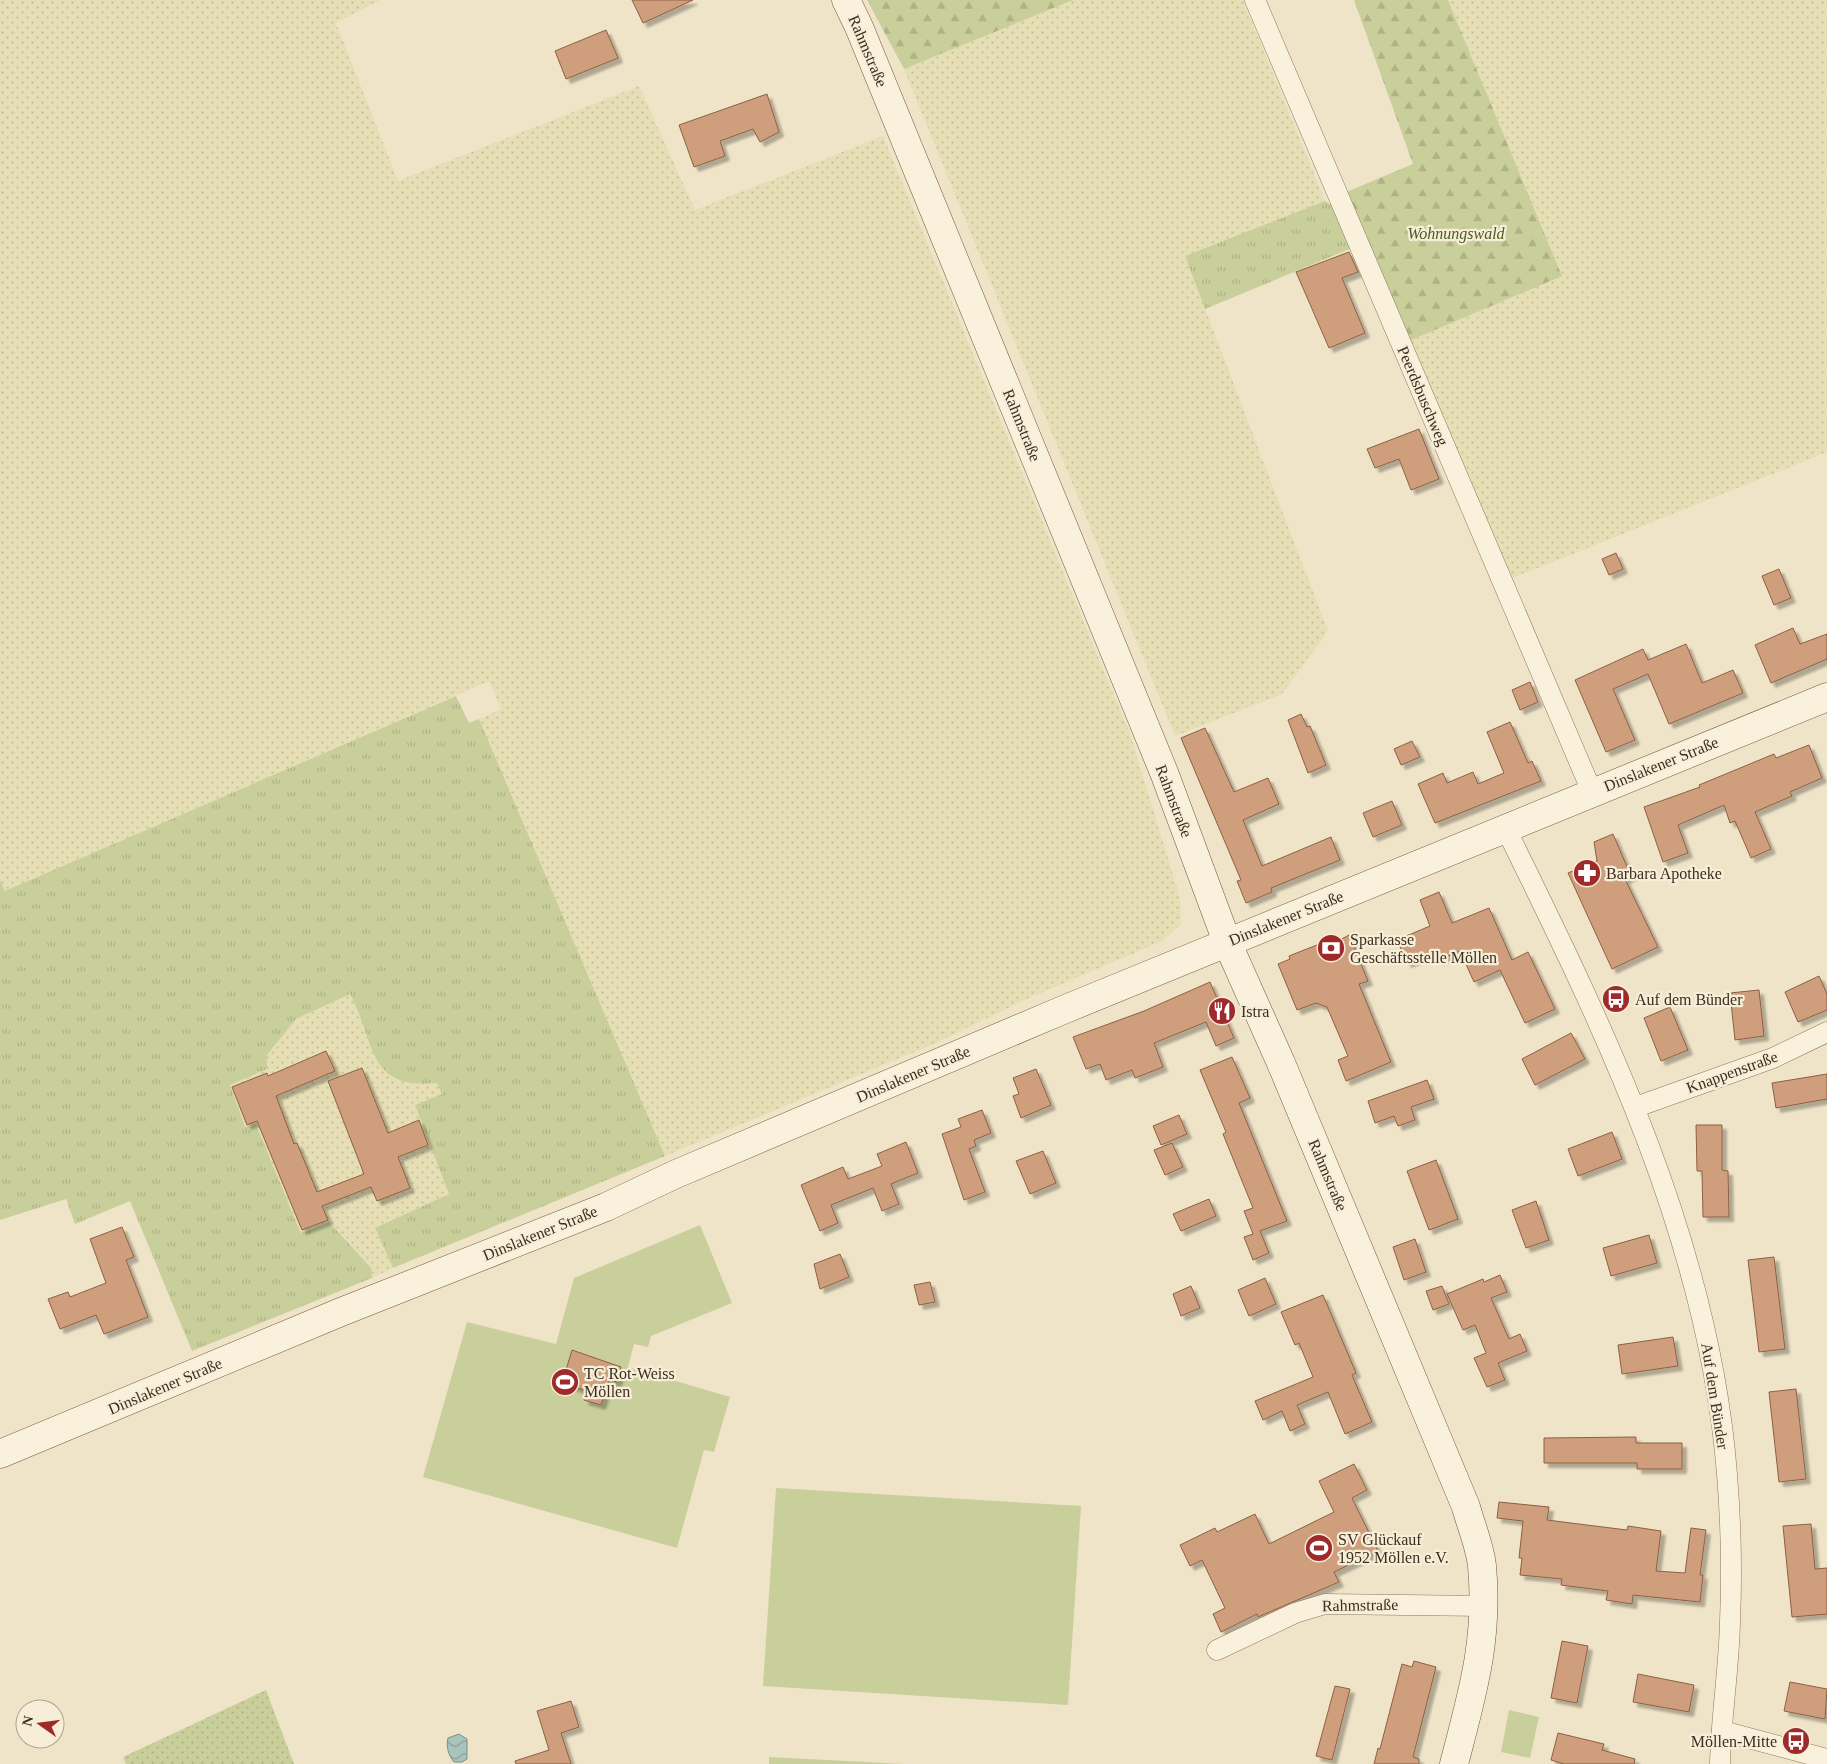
<svg xmlns="http://www.w3.org/2000/svg" width="1827" height="1764" font-family="Georgia,serif">
  <style>
    .farmland { fill: url(#farmland-dots) }
    .grass { fill: url(#grass-tufts) }
    .forest { fill: url(#forest-firs) }
    .park { fill: #c9cf9b }
    .garden { fill: url(#garden-dots) }
    .water { fill: url(#water-waves); stroke: #6f938a }
    .building { fill: #cf9f7d; stroke: #8d5f41; filter: url(#shadow) }
    .lines { fill: none; stroke-linecap: round; stroke-linejoin: round }
    .minor-casing { stroke: #8d765c; stroke-width: 21 }
    .secondary-casing { stroke: #6f573f; stroke-width: 29 }
    .minor { stroke: #faf1dc; stroke-width: 20 }
    .secondary { stroke: #faf1dc; stroke-width: 28 }
    .labels { text-anchor: middle; dominant-baseline: central; stroke-width: 4.5; stroke-linejoin: round; paint-order: stroke }
    .street-label { font-size: 16px; fill: #3d2e20; stroke: #f7eed8 }
    .park-label { font-size: 16px; font-style: italic; fill: #4d5a26; stroke: #f7eed8 }
    .poi-label { font-size: 16px; fill: #3d2e20; stroke: #f7eed8; text-anchor: start }
  </style>
  <defs>
    <pattern id="farmland-dots" width="8" height="8" patternUnits="userSpaceOnUse" patternTransform="scale(1.25)"><rect width="8" height="8" fill="#e6deb5"/><path d="M2 2h.1M6 6h.1" fill="none" stroke="#c6bf9b" stroke-width="1.8" stroke-linecap="round"/></pattern>
    <pattern id="grass-tufts" width="24" height="20" patternUnits="userSpaceOnUse" patternTransform="scale(1.25)"><rect width="24" height="20" fill="#c9cf9b"/><path d="M3 7l-1-3M5 7V3M7 7l1-3M15 17l-1-3M17 17v-4M19 17l1-3" fill="none" stroke="#aeb285"/></pattern>
    <pattern id="forest-firs" width="22" height="20" patternUnits="userSpaceOnUse" patternTransform="scale(1.25)"><rect width="22" height="20" fill="#c9cf9b"/><path d="M5 1l3.5 6h-7zM16 11l3.5 6h-7z" fill="#aeb285"/></pattern>
    <pattern id="garden-dots" width="8" height="8" patternUnits="userSpaceOnUse" patternTransform="scale(1.25)"><rect width="8" height="8" fill="#c9cf9b"/><path d="M2 2h.1M6 6h.1" fill="none" stroke="#aeb285" stroke-width="1.8" stroke-linecap="round"/></pattern>
    <pattern id="water-waves" width="16" height="10" patternUnits="userSpaceOnUse" patternTransform="scale(1.25)"><rect width="16" height="10" fill="#a9c4bc"/><path d="M0 5q4-4 8 0t8 0" fill="none" stroke="#8ba098"/></pattern>
    <filter id="shadow"><feDropShadow dx="4.5" dy="4.5" stdDeviation="1" flood-color="#0004"/></filter>
  </defs>
  <rect width="100%" height="100%" fill="#f0e4c8"/>
  <!-- farmland -->
  <g class="farmland">
    <polygon points="0,0 380,0 336,23 398,181 639,86 695,210 883,136 1130,734 1180,898 1181,924 1162,941 1029,998 936,1043 665,1156 479,719 501,709 489,681 4,892 0,880"/>
    <polygon points="1073,0 1243,0 1325,201 1185,256 1328,631 1282,694 1175,736 904,69"/>
    <polygon points="1448,0 1827,0 1827,452 1510,579 1409,341 1562,275"/>
    <polygon points="350,994 427,1084 437,1083 443,1095 416,1105 449,1194 375,1228 393,1268 372,1278 371,1268 301,1234 256,1124 245,1128 230,1085 267,1069 267,1055 296,1019"/>
  </g>
  <!-- grass -->
  <g class="grass">
    <polygon points="1325,201 1335,207 1352,248 1205,309 1185,256"/>
    <path d="M 456,696 L 469,723 L 479,719 L 665,1156 L 393,1268 L 375,1228 L 449,1194 L 415,1105 L 442,1094 L 437,1083 C 366,1090 376,1042 350,994 L 296,1019 L 267,1055 L 267,1069 L 230,1085 L 245,1127 L 256,1124 L 301,1234 L 329,1222 L 371,1268 L 372,1278 L 192,1351 L 130,1201 L 75,1224 L 66,1199 L 0,1220 L 0,880 L 5,891 Z"/>
  </g>
  <!-- forest -->
  <g class="forest">
    <polygon points="867,0 1073,0 904,69"/>
    <polygon points="1354,0 1448,0 1562,276 1409,341 1344,193 1413,164"/>
  </g>
  <!-- park -->
  <g class="park">
    <polygon points="700,1225 732,1303 651,1336 648,1347 634,1344 628,1367 730,1397 714,1452 704,1450 677,1548 423,1477 467,1322 556,1344 574,1278"/>
    <polygon points="776,1488 1081,1506 1068,1705 763,1686"/>
    <polygon points="1509,1710 1539,1717 1530,1758 1501,1752"/>
    <polygon points="769,1757 904,1764 769,1764"/>
  </g>
  <!-- garden -->
  <polygon class="garden" points="266,1690 294,1764 126,1764 123,1757"/>
  <!-- water -->
  <path class="water" d="M 459,1734 L 467,1739 L 467,1759 L 462,1762 L 454,1762 C 448,1755 446,1746 448,1738 Z"/>
  <!-- building -->
  <g class="building">
    <polygon points="632,0 693,0 643,23"/>
    <polygon points="606,30 618,58 566,79 555,51"/>
    <polygon points="767,94 779,132 760,142 753,129 720,141 725,156 694,167 679,125"/>
    <polygon points="1349,252 1358,272 1342,278 1365,333 1329,348 1296,272"/>
    <polygon points="1419,429 1439,479 1411,490 1399,459 1375,468 1367,449"/>
    <polygon points="1616,553 1623,569 1609,575 1602,559"/>
    <polygon points="1779,569 1791,598 1774,605 1762,576"/>
    <polygon points="1793,628 1800,644 1827,634 1827,659 1771,683 1755,645"/>
    <polygon points="1686,644 1702,683 1733,670 1743,693 1669,724 1648,674 1613,689 1635,740 1606,752 1575,680 1643,649 1648,660"/>
    <polygon points="1530,682 1538,702 1520,710 1512,690"/>
    <polygon points="1301,714 1307,727 1310,726 1326,765 1308,773 1288,720"/>
    <polygon points="1510,722 1528,763 1532,761 1541,781 1435,823 1418,784 1443,773 1447,783 1473,772 1478,784 1504,773 1487,732"/>
    <polygon points="1205,728 1234,792 1268,778 1279,804 1243,820 1262,866 1331,837 1340,860 1271,888 1272,892 1246,903 1237,881 1241,880 1181,738"/>
    <polygon points="1412,741 1420,757 1401,765 1394,749"/>
    <polygon points="1809,745 1822,778 1790,792 1792,796 1755,812 1771,849 1751,858 1735,821 1730,823 1724,805 1678,825 1688,853 1663,862 1644,807 1700,787 1699,785 1774,754 1776,758"/>
    <polygon points="1392,801 1402,825 1373,837 1363,813"/>
    <polygon points="1613,834 1631,876 1625,879 1658,947 1612,969 1568,873 1597,861 1594,842"/>
    <polygon points="1439,892 1452,923 1489,908 1512,960 1528,952 1555,1009 1525,1023 1500,970 1474,982 1460,951 1439,960 1435,952 1407,963 1397,940 1430,926 1420,900"/>
    <polygon points="1349,935 1368,981 1359,984 1391,1062 1346,1081 1338,1060 1348,1056 1327,1007 1316,1003 1297,1010 1278,964 1290,959 1289,956 1337,937 1338,941"/>
    <polygon points="1819,976 1827,994 1827,1010 1798,1022 1785,992"/>
    <polygon points="1210,982 1234,1038 1216,1046 1206,1022 1154,1043 1163,1067 1135,1078 1132,1070 1106,1080 1100,1064 1086,1069 1073,1037 1144,1011"/>
    <polygon points="1759,990 1764,1036 1735,1040 1730,993"/>
    <polygon points="1670,1007 1688,1050 1661,1061 1644,1018"/>
    <polygon points="1571,1033 1585,1059 1535,1085 1522,1059"/>
    <polygon points="326,1051 335,1071 276,1096 294,1144 297,1143 317,1192 364,1174 328,1081 362,1068 388,1133 419,1120 428,1145 398,1157 410,1188 377,1201 371,1187 322,1206 328,1220 302,1230 257,1121 247,1125 232,1087 267,1073 268,1076"/>
    <polygon points="1232,1057 1250,1098 1239,1103 1287,1221 1260,1231 1269,1253 1253,1260 1244,1237 1253,1234 1244,1211 1253,1208 1223,1134 1226,1132 1200,1070"/>
    <polygon points="1036,1069 1051,1105 1021,1118 1013,1096 1019,1094 1013,1078"/>
    <polygon points="1827,1074 1827,1099 1776,1108 1772,1083"/>
    <polygon points="1427,1080 1434,1099 1411,1107 1415,1120 1398,1126 1394,1116 1375,1123 1368,1101"/>
    <polygon points="982,1110 991,1133 974,1140 976,1146 969,1149 985,1192 964,1200 942,1134 961,1127 958,1119"/>
    <polygon points="1179,1115 1187,1134 1161,1145 1153,1126"/>
    <polygon points="1696,1125 1722,1125 1722,1170 1728,1171 1729,1217 1703,1217 1702,1171 1697,1171"/>
    <polygon points="1612,1132 1622,1159 1578,1176 1568,1149"/>
    <polygon points="906,1142 918,1173 891,1184 899,1204 882,1211 873,1188 831,1205 838,1223 820,1231 801,1185 843,1167 848,1179 882,1166 877,1154"/>
    <polygon points="1172,1143 1183,1167 1165,1175 1154,1150"/>
    <polygon points="1043,1151 1056,1183 1030,1194 1016,1161"/>
    <polygon points="1436,1160 1458,1219 1429,1230 1407,1171"/>
    <polygon points="1209,1199 1216,1216 1181,1231 1173,1214"/>
    <polygon points="1536,1201 1549,1240 1526,1248 1512,1210"/>
    <polygon points="122,1227 134,1257 126,1260 148,1317 104,1334 96,1315 60,1329 48,1299 68,1292 70,1297 106,1283 90,1239"/>
    <polygon points="1649,1235 1657,1263 1611,1276 1603,1248"/>
    <polygon points="1415,1239 1426,1272 1404,1280 1393,1247"/>
    <polygon points="840,1254 849,1277 820,1289 814,1264"/>
    <polygon points="1774,1257 1785,1349 1759,1352 1748,1260"/>
    <polygon points="1500,1275 1507,1292 1491,1298 1509,1339 1520,1334 1527,1351 1498,1363 1505,1380 1487,1387 1474,1358 1486,1353 1475,1325 1463,1330 1447,1294 1483,1279 1484,1282"/>
    <polygon points="1265,1278 1276,1304 1249,1316 1238,1290"/>
    <polygon points="930,1282 935,1302 919,1305 914,1285"/>
    <polygon points="1191,1286 1200,1308 1181,1316 1173,1294"/>
    <polygon points="1442,1286 1449,1304 1433,1310 1426,1291"/>
    <polygon points="1323,1295 1356,1373 1352,1375 1372,1422 1345,1434 1328,1392 1297,1405 1305,1424 1290,1431 1282,1411 1263,1420 1255,1401 1313,1377 1299,1343 1295,1345 1281,1312"/>
    <polygon points="1673,1337 1678,1366 1622,1374 1618,1345"/>
    <polygon points="572,1350 621,1367 617,1382 609,1380 601,1405 584,1400 587,1391 562,1383"/>
    <polygon points="1796,1389 1806,1479 1779,1482 1769,1392"/>
    <polygon points="1636,1437 1636,1443 1682,1443 1682,1469 1637,1469 1637,1463 1544,1463 1544,1438"/>
    <polygon points="1354,1464 1367,1490 1352,1498 1378,1551 1334,1572 1339,1582 1258,1617 1257,1614 1221,1632 1213,1614 1225,1608 1202,1560 1190,1566 1180,1545 1215,1528 1217,1532 1255,1514 1269,1544 1334,1512 1319,1481"/>
    <polygon points="1499,1502 1549,1507 1547,1520 1627,1530 1628,1526 1661,1531 1656,1571 1685,1573 1691,1528 1706,1530 1700,1575 1703,1575 1700,1602 1633,1595 1632,1604 1606,1600 1608,1591 1561,1585 1562,1579 1520,1575 1522,1558 1519,1558 1523,1521 1497,1518"/>
    <polygon points="1811,1524 1815,1569 1827,1568 1827,1614 1792,1617 1783,1526"/>
    <polygon points="1562,1641 1588,1646 1577,1703 1551,1698"/>
    <polygon points="1414,1661 1436,1667 1413,1757 1419,1759 1419,1764 1374,1764 1378,1748 1380,1749 1402,1664 1412,1667"/>
    <polygon points="1638,1674 1694,1685 1689,1712 1633,1702"/>
    <polygon points="1790,1682 1827,1689 1825,1719 1784,1711"/>
    <polygon points="1335,1686 1350,1689 1332,1760 1316,1756"/>
    <polygon points="571,1701 579,1727 561,1733 571,1764 516,1764 515,1761 549,1750 537,1711"/>
    <polygon points="1558,1733 1604,1744 1602,1750 1635,1759 1634,1764 1564,1764 1551,1760"/>
  </g>
  <g class="lines">
    <defs>
      <g id="minor">
        <polyline points="1255,0 1592,792"/>
        <path d="M 1505,827 C 1606,1032 1709,1243 1727,1474 C 1731,1523 1732,1573 1730,1622 C 1729,1669 1721,1717 1720,1764"/>
        <polyline points="1636,1107 1773,1058 1827,1032"/>
        <polyline points="1217,1650 1295,1613 1325,1604 1484,1606"/>
        <polyline points="1722,1731 1827,1759"/>
      </g>
      <g id="secondary">
        <path d="M 846,0 L 859,27 L 1165,775 L 1227,942 L 1281,1063 L 1466,1507 C 1471,1526 1480,1546 1482,1566 C 1489,1639 1472,1695 1454,1764"/>
        <polyline points="0,1454 341,1312 606,1207 676,1174 1063,1010 1827,697"/>
      </g>
    </defs>
    <!-- minor casing -->
    <use href="#minor" class="minor-casing"/>
    <!-- secondary casing -->
    <use href="#secondary" class="secondary-casing"/>
    <!-- minor -->
    <use href="#minor" class="minor"/>
    <!-- secondary -->
    <use href="#secondary" class="secondary"/>
  </g>
  <!-- icons -->
  <defs>
    <symbol id="pharmacy-disc" viewBox="-11 -11 22 22"><circle r="9.5" fill="#9e2a2b" stroke="#f7eed8"/><path d="M-2-6h4v4h4v4h-4v4h-4v-4h-4v-4h4Z" fill="#fff"/></symbol>
    <symbol id="bank-disc" viewBox="-11 -11 22 22"><circle r="9.5" fill="#9e2a2b" stroke="#f7eed8"/><path d="M-6-4H6V4H-6ZM0-2.3a2.3 2.3 0 1 0 0 4.6a2.3 2.3 0 1 0 0-4.6Z" fill="#fff"/></symbol>
    <symbol id="bus-disc" viewBox="-11 -11 22 22"><circle r="9.5" fill="#9e2a2b" stroke="#f7eed8"/><path d="M-5-6H5V4H4V6H2V4H-2V6H-4V4H-5ZM-3.5-4V0h7V-4ZM-3.5 1.2v1.5H-2V1.2ZM2 1.2v1.5H3.5V1.2Z" fill="#fff"/></symbol>
    <symbol id="restaurant-disc" viewBox="-11 -11 22 22"><circle r="9.5" fill="#9e2a2b" stroke="#f7eed8"/><path d="M-5-6h1v4h1v-4h1v4h1v-4h1v5L-1.5 .5V6h-2V.5L-5-1ZM5-6V6H3V1.5H1.5Q1.5-4 5-6Z" fill="#fff"/></symbol>
    <symbol id="stadium-disc" viewBox="-11 -11 22 22"><circle r="9.5" fill="#9e2a2b" stroke="#f7eed8"/><path d="M0-5a6.5 5 0 1 0 0 10a6.5 5 0 1 0 0-10ZM-3.5-1.8h7v3.6h-7Z" fill="#fff"/></symbol>
  </defs>
  <g fill-rule="evenodd">
    <use href="#pharmacy-disc" x="1571" y="857" width="32" height="32"/>
    <use href="#bank-disc" x="1315" y="932" width="32" height="32"/>
    <use href="#bus-disc" x="1600" y="983" width="32" height="32"/>
    <use href="#restaurant-disc" x="1206" y="995" width="32" height="32"/>
    <use href="#stadium-disc" x="549" y="1366" width="32" height="32"/>
    <use href="#stadium-disc" x="1303" y="1532" width="32" height="32"/>
    <use href="#bus-disc" x="1780" y="1725" width="32" height="32"/>
  </g>
  <g class="labels">
    <!-- street labels -->
    <g class="street-label">
      <text transform="translate(868 51) rotate(67)">Rahmstraße</text>
      <text transform="translate(1423 396) rotate(67)">Peerdsbuschweg</text>
      <text transform="translate(1022 425) rotate(68)">Rahmstraße</text>
      <text transform="translate(1661 764) rotate(-22)">Dinslakener Straße</text>
      <text transform="translate(1174 801) rotate(69)">Rahmstraße</text>
      <text transform="translate(1286 918) rotate(-22)">Dinslakener Straße</text>
      <text transform="translate(1732 1072) rotate(-20)">Knappenstraße</text>
      <text transform="translate(913 1074) rotate(-23)">Dinslakener Straße</text>
      <text transform="translate(1328 1175) rotate(67)">Rahmstraße</text>
      <text transform="translate(540 1233) rotate(-22)">Dinslakener Straße</text>
      <text transform="translate(165 1386) rotate(-23)">Dinslakener Straße</text>
      <text transform="translate(1715 1396) rotate(81)">Auf dem Bünder</text>
      <text transform="translate(1360 1605) rotate(-1)">Rahmstraße</text>
    </g>
    <!-- park labels -->
    <g class="park-label">
      <text x="1456" y="233">Wohnungswald</text>
    </g>
    <!-- poi labels -->
    <g class="poi-label">
      <text x="1606" y="873">Barbara Apotheke</text>
      <text x="1350" y="939">Sparkasse<tspan x="1350" dy="18">Geschäftsstelle Möllen</tspan></text>
      <text x="1635" y="999">Auf dem Bünder</text>
      <text x="1241" y="1011">Istra</text>
      <text x="584" y="1373">TC Rot-Weiss<tspan x="584" dy="18">Möllen</tspan></text>
      <text x="1338" y="1539">SV Glückauf<tspan x="1338" dy="18">1952 Möllen e.V.</tspan></text>
      <text x="1777" y="1741" text-anchor="end">Möllen-Mitte</text>
    </g>
  </g>
  <!-- north arrow -->
  <g transform="translate(40 1724) rotate(284)"><circle r="24" fill="#f7eed8" stroke="#ada18e"/>
  <path d="M0-4L9 19L0 12L-9 19Z" fill="#9e2a2b"/>
  <text y="-8" font-size="14" font-weight="bold" text-anchor="middle" fill="#3d2e20">N</text>
  </g>
</svg>
